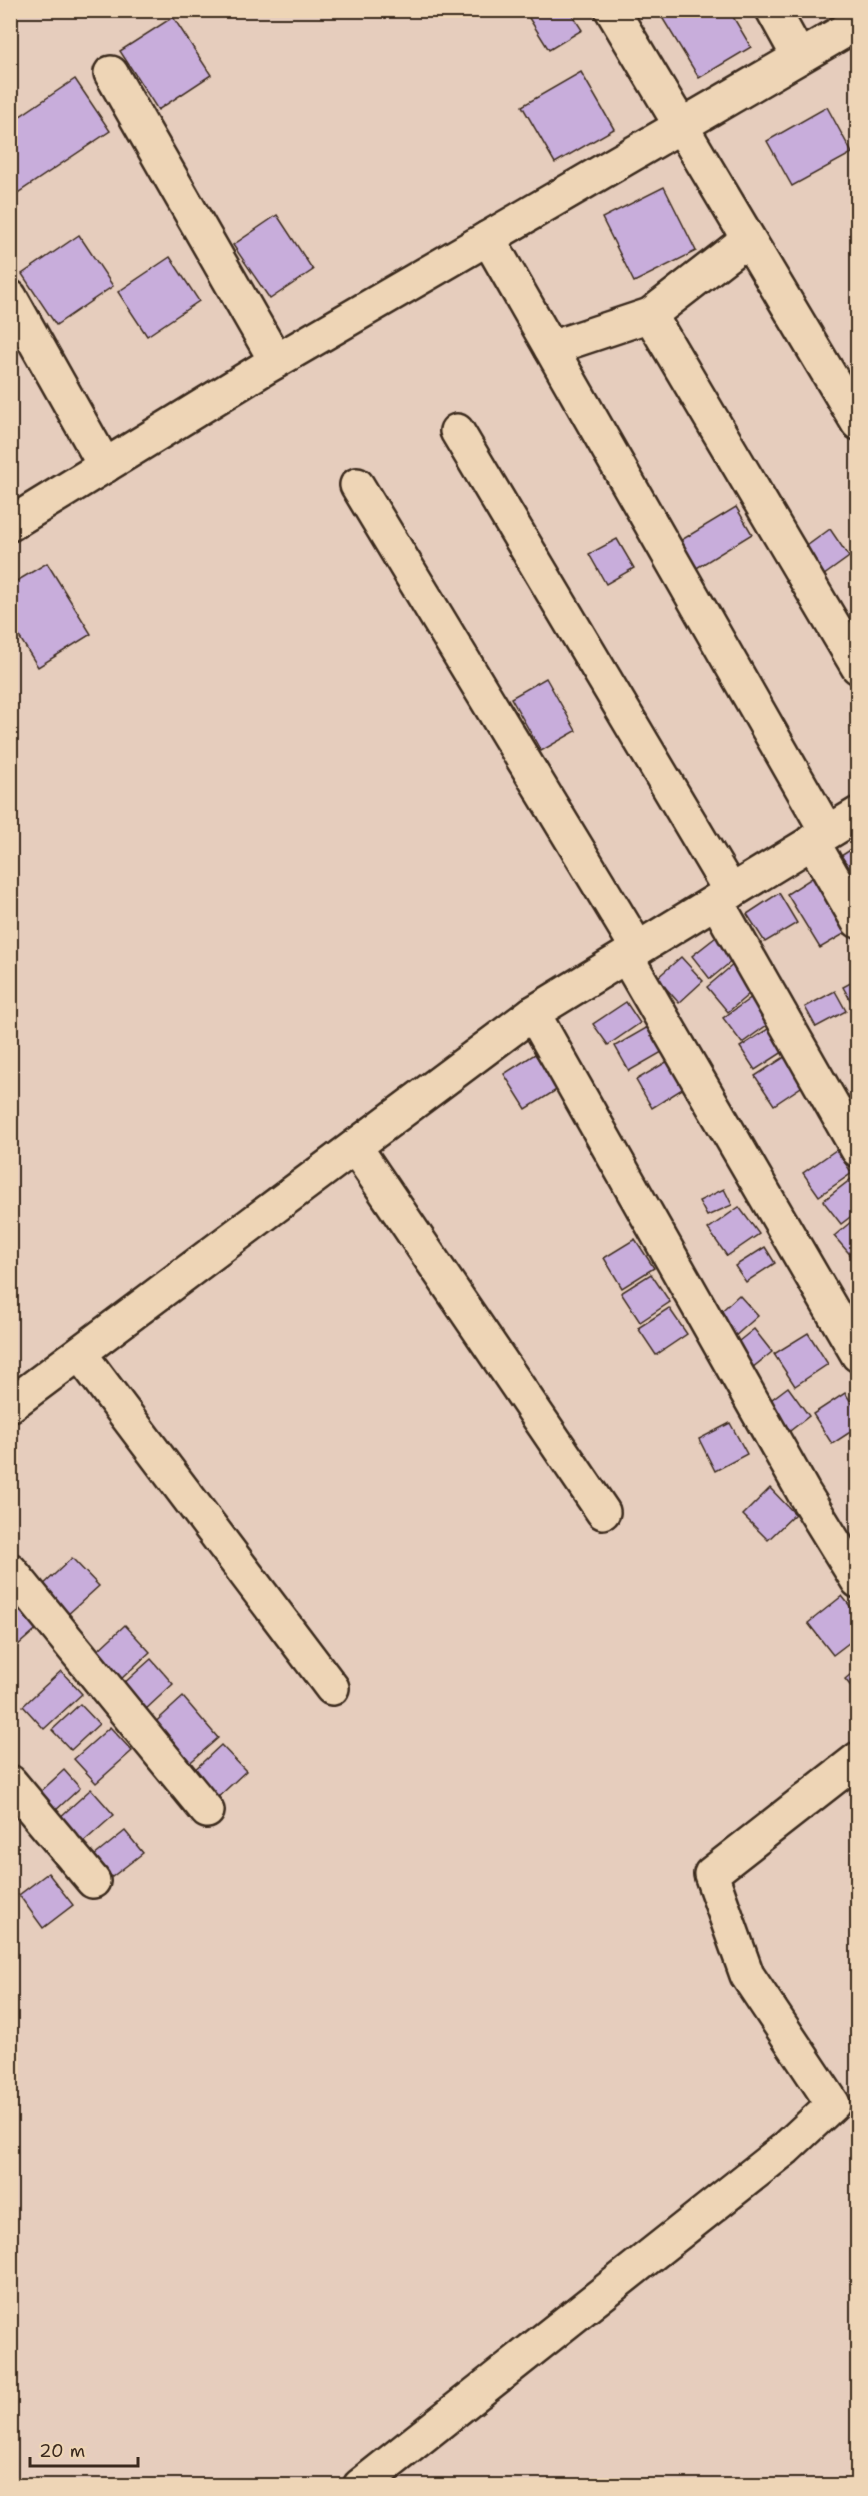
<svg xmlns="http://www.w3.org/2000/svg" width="868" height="2496" font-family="'Shantell Sans',sans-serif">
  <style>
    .building { fill: #c8addb; stroke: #3b2a1e; stroke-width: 1.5 }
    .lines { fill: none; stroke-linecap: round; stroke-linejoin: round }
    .minor-casing { stroke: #3b2a1e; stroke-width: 38 }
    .minor { stroke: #eed5b6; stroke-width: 33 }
  </style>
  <rect width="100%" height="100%" fill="#e6cdbd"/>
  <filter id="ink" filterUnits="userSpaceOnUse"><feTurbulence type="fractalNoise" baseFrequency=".0167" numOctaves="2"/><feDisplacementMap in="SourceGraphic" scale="12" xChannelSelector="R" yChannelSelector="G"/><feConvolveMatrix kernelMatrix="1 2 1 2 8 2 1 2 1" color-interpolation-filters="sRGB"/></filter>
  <g filter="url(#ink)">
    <!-- building -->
    <g class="building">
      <polygon points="524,10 569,10 582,30 549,50"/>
      <polygon points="667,10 729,10 751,47 699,78 660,14"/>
      <polygon points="173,17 211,75 158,110 120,51"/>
      <polygon points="581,72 614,129 555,163 522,106"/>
      <polygon points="75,79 110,131 10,198 10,123"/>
      <polygon points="827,107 852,153 792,186 767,141"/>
      <polygon points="664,187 696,251 634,282 602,218"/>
      <polygon points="277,215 313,270 270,299 233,245"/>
      <polygon points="79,235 113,286 56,325 22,274"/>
      <polygon points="170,257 199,301 147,336 118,292"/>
      <polygon points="736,507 752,534 687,574 670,547"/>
      <polygon points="830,529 849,557 820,578 800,551"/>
      <polygon points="617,539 634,568 606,584 589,554"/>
      <polygon points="47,563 91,634 38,667 10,622 10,585"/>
      <polygon points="546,678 576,731 541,751 511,698"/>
      <polygon points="858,845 858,879 841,856"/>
      <polygon points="815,876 849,931 820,948 787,894"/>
      <polygon points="779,893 797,923 765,942 747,914"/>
      <polygon points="720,934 738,956 710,979 692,956"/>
      <polygon points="681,957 703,981 679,1003 657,978"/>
      <polygon points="735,963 756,988 728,1012 707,987"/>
      <polygon points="858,979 858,1002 853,1005 843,987"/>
      <polygon points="835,991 846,1011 816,1027 805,1007"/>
      <polygon points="752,997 771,1022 742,1043 723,1018"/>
      <polygon points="626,1002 640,1023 608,1045 593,1024"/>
      <polygon points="648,1027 662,1052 629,1071 615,1046"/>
      <polygon points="771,1027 786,1050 755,1070 740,1047"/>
      <polygon points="535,1054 558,1089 526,1109 504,1074"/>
      <polygon points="786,1056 804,1085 774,1105 755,1076"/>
      <polygon points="668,1061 684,1088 652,1108 636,1080"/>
      <polygon points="836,1150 852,1173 819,1196 803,1173"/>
      <polygon points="855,1176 858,1179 858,1211 841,1224 823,1201"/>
      <polygon points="724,1189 732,1205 707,1216 699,1201"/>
      <polygon points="739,1207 759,1234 727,1256 708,1229"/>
      <polygon points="858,1216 858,1256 854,1259 834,1236"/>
      <polygon points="635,1239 654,1268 622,1288 604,1258"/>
      <polygon points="765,1247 775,1263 746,1282 735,1266"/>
      <polygon points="651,1274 670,1302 640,1322 621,1293"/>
      <polygon points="739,1295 758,1316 734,1337 715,1317"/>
      <polygon points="669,1308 687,1334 656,1355 638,1328"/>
      <polygon points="754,1329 772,1352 747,1372 729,1349"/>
      <polygon points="808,1333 828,1364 795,1386 774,1354"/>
      <polygon points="788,1387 809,1416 781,1438 759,1409"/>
      <polygon points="845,1393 858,1412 858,1427 832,1444 813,1414"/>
      <polygon points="730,1423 747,1454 715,1471 699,1439"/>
      <polygon points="770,1488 795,1514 768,1540 743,1515"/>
      <polygon points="72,1558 99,1586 66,1616 40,1588"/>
      <polygon points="17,1596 42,1624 10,1652 10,1602"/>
      <polygon points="842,1596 858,1616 858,1636 833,1655 808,1623"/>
      <polygon points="125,1625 150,1652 120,1680 95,1653"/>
      <polygon points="151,1659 173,1684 145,1710 122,1685"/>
      <polygon points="858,1668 858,1695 845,1679"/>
      <polygon points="61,1671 82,1694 44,1729 23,1706"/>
      <polygon points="183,1697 218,1738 185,1767 150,1727"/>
      <polygon points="80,1704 99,1724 71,1750 52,1730"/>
      <polygon points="110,1727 132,1751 96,1783 74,1759"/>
      <polygon points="221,1745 246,1771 214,1801 190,1774"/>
      <polygon points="64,1770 80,1788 55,1811 39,1793"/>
      <polygon points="91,1789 114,1815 80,1845 58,1819"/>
      <polygon points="125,1831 143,1853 112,1877 94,1856"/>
      <polygon points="48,1873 73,1905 43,1928 19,1895"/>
    </g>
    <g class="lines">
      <defs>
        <g id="minor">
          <polyline points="612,10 858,423"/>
          <polyline points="773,10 799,57"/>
          <polyline points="111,73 276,361"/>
          <polyline points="488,238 827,832"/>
          <polyline points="10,297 105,466"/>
          <polyline points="650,315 858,667"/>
          <polyline points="551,348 650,315 748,239"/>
          <polyline points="457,431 731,892"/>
          <polyline points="357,485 638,949"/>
          <polyline points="10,524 266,367 858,23"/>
          <polyline points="812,841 858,921"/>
          <polyline points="716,901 858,1150"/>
          <polyline points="626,956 858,1355"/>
          <polyline points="533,1013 805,1495 858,1581"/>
          <polyline points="355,1147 603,1512"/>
          <polyline points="80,1354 332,1688"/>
          <polyline points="10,1405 533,1013 858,814"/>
          <polyline points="10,1570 207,1811"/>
          <polyline points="10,1782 93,1881"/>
          <polyline points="360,2486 786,2148 833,2104 747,1975 711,1874 858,1759"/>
        </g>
      </defs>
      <!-- minor casing -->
      <use href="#minor" class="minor-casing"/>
      <!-- minor -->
      <use href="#minor" class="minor"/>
    </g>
  </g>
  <!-- margin -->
  <rect width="868" height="2496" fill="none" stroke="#eed5b6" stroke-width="36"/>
  <rect x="18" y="18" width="832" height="2460" fill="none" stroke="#3b2a1e" stroke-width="2" filter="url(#ink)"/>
  <!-- scale -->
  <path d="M30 2457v9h108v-9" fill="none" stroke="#3b2a1e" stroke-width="3"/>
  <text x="39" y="2457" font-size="18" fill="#3b2a1e" stroke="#eed5b6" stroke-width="4.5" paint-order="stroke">20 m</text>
</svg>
